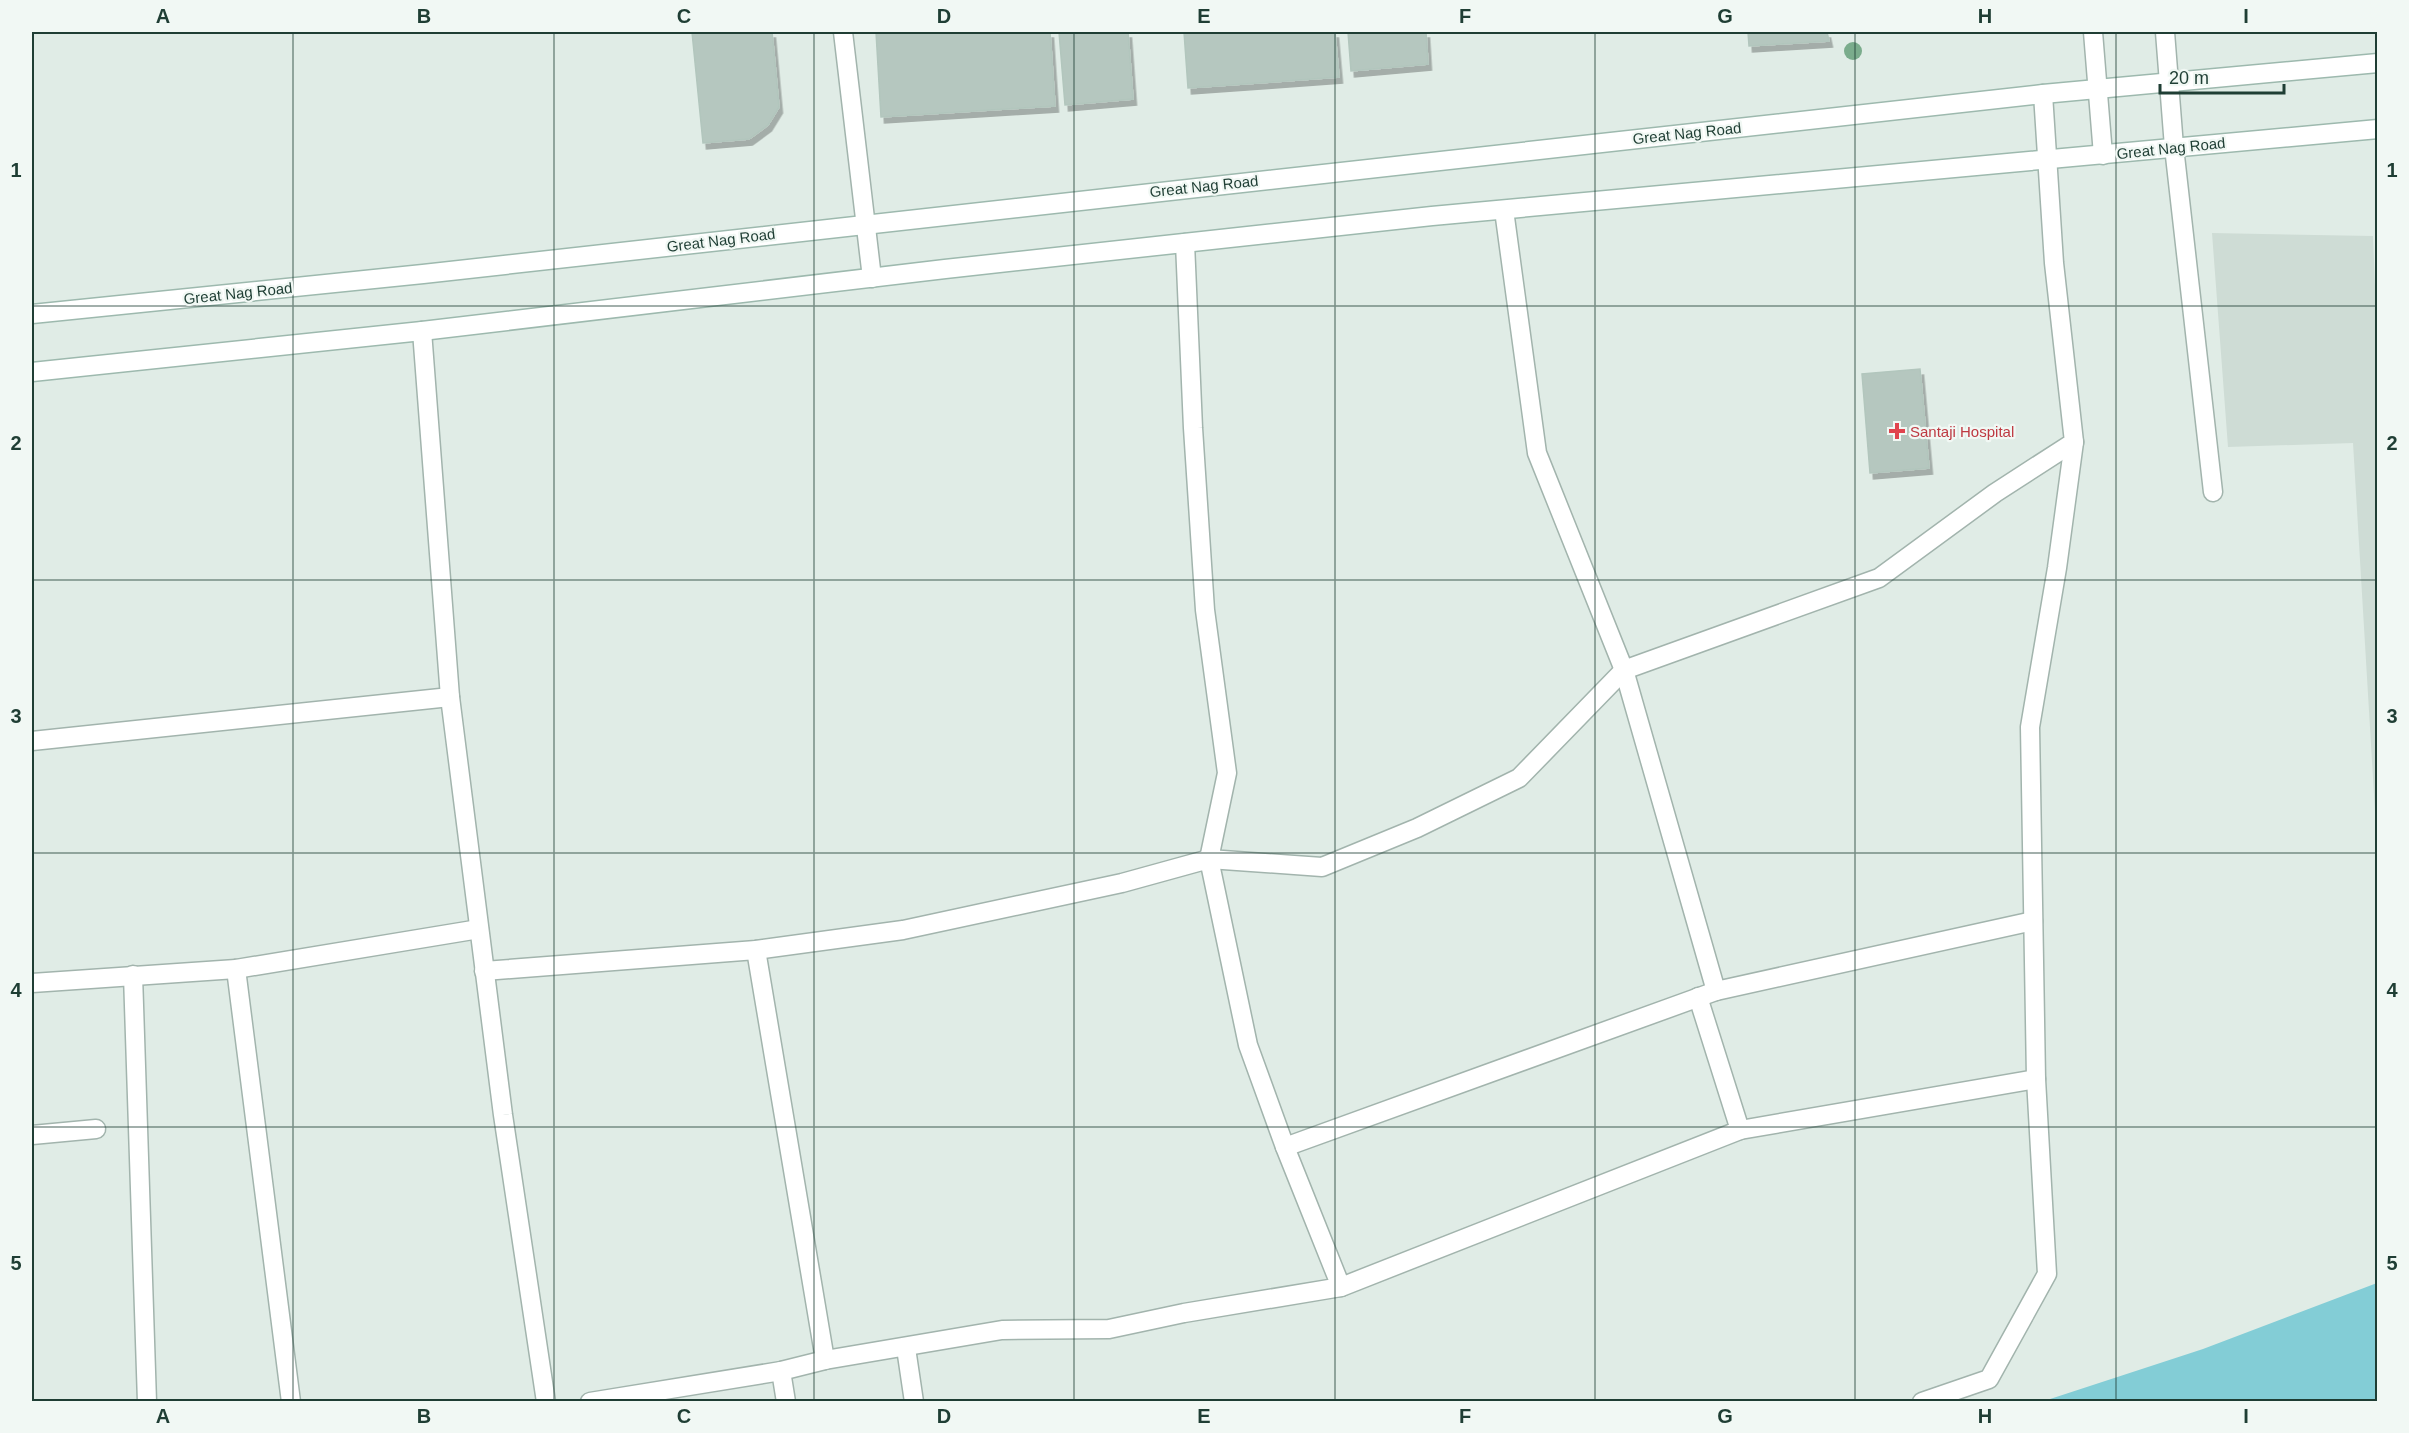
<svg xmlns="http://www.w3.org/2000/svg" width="2409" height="1433" font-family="Arial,sans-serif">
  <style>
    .built { fill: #cedcd5 }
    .water { fill: #83cdd6 }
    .building { fill: #b5c7bf; stroke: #b2c6bd; stroke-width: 1.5; filter: url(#shadow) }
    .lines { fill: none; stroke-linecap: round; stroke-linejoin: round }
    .lane-casing { stroke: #a2b4ad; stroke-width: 21 }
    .street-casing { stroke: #a2b4ad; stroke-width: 21 }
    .secondary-casing { stroke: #9db9ae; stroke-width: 21 }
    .lane { stroke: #fff; stroke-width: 18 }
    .street { stroke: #fff; stroke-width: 18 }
    .secondary { stroke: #fff; stroke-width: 18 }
    .tree { fill: #7aac8c }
    .grid { fill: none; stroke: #1f3e34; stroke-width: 1.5; stroke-opacity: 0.55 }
    .health-dot { fill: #e0444e; stroke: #f1f8f4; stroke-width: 2 }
    .labels { text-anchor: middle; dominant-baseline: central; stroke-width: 4.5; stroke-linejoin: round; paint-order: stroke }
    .street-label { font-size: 15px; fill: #1f3e34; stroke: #f1f8f4 }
    .health-label { font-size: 15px; fill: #be3a42; stroke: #f1f8f4; text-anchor: start }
    .neatline { fill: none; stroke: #1f3e34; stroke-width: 2 }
    .grid-label { font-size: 20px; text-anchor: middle; font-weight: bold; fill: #1f3e34 }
  </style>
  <defs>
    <filter id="shadow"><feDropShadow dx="3.5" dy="6" stdDeviation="0" flood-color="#0004"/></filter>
  </defs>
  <rect width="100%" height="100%" fill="#e0ece6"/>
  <!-- built -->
  <polygon class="built" points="2212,233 2373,236 2378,361 2377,845 2353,443 2228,447"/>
  <!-- water -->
  <polygon class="water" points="2377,1283 2377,1401 2044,1401 2203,1349"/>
  <!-- building -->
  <g class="building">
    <polygon points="692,32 772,32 779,107 768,125 749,139 703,143"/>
    <polygon points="876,32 1050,32 1055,106 881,117"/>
    <polygon points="1059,32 1128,32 1133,99 1065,105"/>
    <polygon points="1184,32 1335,32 1339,77 1188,88"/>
    <polygon points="1348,32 1426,32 1428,64 1351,71"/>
    <polygon points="1748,32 1827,32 1829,41 1749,46"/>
    <polygon points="1920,369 1929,468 1870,473 1862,374"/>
  </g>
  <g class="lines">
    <defs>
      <polyline id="lane" points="2174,147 2213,492"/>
      <g id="street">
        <polyline points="843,32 872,278"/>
        <polyline points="2093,32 2103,155"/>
        <polyline points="2165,32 2174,147"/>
        <polyline points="1185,243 1193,428 1205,610 1227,773 1209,859 1322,867 1417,828 1519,778 1624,670 1879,578 1995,493 2074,442 2054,263 2043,94"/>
        <polyline points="422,331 450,697 503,1115 546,1402"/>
        <polyline points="32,741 450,697"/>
        <polyline points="756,950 825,1360"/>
        <polyline points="236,969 291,1402"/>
        <polyline points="484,971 756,950 903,930 1122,883 1209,859 1248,1045 1285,1147 1341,1287 1184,1313 1109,1329 1002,1330 825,1360 781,1371 590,1402"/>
        <polyline points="133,975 147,1402"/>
        <polyline points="32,983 236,969 479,929"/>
        <polyline points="1716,991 2033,921"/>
        <polyline points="1740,1130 2036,1079 2030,727 2057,568 2074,442"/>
        <polyline points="32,1135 96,1129"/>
        <polyline points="1285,1147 1716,991 1624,670 1537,453 1504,210"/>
        <polyline points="1341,1287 1740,1130 1698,997"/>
        <polyline points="906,1348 914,1402"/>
        <polyline points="781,1371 786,1402"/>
        <polyline points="1922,1402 1989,1379 2047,1274 2036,1079"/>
      </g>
      <g id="secondary">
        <polyline points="32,314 423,274 2043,94 2378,63"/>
        <polyline points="32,372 422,331 945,269 1432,216 2378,129"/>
      </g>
    </defs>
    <!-- lane casing -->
    <use href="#lane" class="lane-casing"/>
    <!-- street casing -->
    <use href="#street" class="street-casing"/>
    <!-- secondary casing -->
    <use href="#secondary" class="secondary-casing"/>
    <!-- lane -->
    <use href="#lane" class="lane"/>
    <!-- street -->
    <use href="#street" class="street"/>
    <!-- secondary -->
    <use href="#secondary" class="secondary"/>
  </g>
  <!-- trees -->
  <circle class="tree" cx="1853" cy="51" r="9"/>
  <!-- grid -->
  <path class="grid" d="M 293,32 L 293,1402M 554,32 L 554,1402M 814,32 L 814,1402M 1074,32 L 1074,1402M 1335,32 L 1335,1402M 1595,32 L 1595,1402M 1855,32 L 1855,1402M 2116,32 L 2116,1402M 32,306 L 2378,306M 32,580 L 2378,580M 32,853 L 2378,853M 32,1127 L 2378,1127"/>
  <!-- markers -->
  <path class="health-dot" d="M1894 422h6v6h6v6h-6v6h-6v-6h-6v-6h6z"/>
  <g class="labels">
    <!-- street labels -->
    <g class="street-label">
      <text transform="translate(1687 133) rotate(-6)">Great Nag Road</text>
      <text transform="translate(2171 148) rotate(-6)">Great Nag Road</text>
      <text transform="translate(1204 186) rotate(-6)">Great Nag Road</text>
      <text transform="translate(721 240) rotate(-7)">Great Nag Road</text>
      <text transform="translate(238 293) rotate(-6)">Great Nag Road</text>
    </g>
    <!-- health labels -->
    <g class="health-label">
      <text x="1910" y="431">Santaji Hospital</text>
    </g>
  </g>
  <!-- border -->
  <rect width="2409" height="1433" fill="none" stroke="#f1f8f4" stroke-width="66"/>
  <!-- scale -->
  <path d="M2160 84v9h124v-9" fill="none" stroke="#1f3e34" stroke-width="3"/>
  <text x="2169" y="84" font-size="18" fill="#1f3e34" stroke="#f1f8f4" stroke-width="4.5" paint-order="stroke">20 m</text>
  <rect x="33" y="33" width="2343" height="1367" class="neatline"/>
  <g class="grid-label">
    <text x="163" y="23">A</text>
    <text x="424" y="23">B</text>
    <text x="684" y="23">C</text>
    <text x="944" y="23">D</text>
    <text x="1204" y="23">E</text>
    <text x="1465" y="23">F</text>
    <text x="1725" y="23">G</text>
    <text x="1985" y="23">H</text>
    <text x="2246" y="23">I</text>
    <text x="16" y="177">1</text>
    <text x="2392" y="177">1</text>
    <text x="16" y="450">2</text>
    <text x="2392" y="450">2</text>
    <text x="16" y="723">3</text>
    <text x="2392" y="723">3</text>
    <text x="16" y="997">4</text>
    <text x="2392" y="997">4</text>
    <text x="16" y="1270">5</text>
    <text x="2392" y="1270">5</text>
    <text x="163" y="1423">A</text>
    <text x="424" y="1423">B</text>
    <text x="684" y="1423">C</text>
    <text x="944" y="1423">D</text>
    <text x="1204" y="1423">E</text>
    <text x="1465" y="1423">F</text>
    <text x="1725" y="1423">G</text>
    <text x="1985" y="1423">H</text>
    <text x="2246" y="1423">I</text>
  </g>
</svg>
